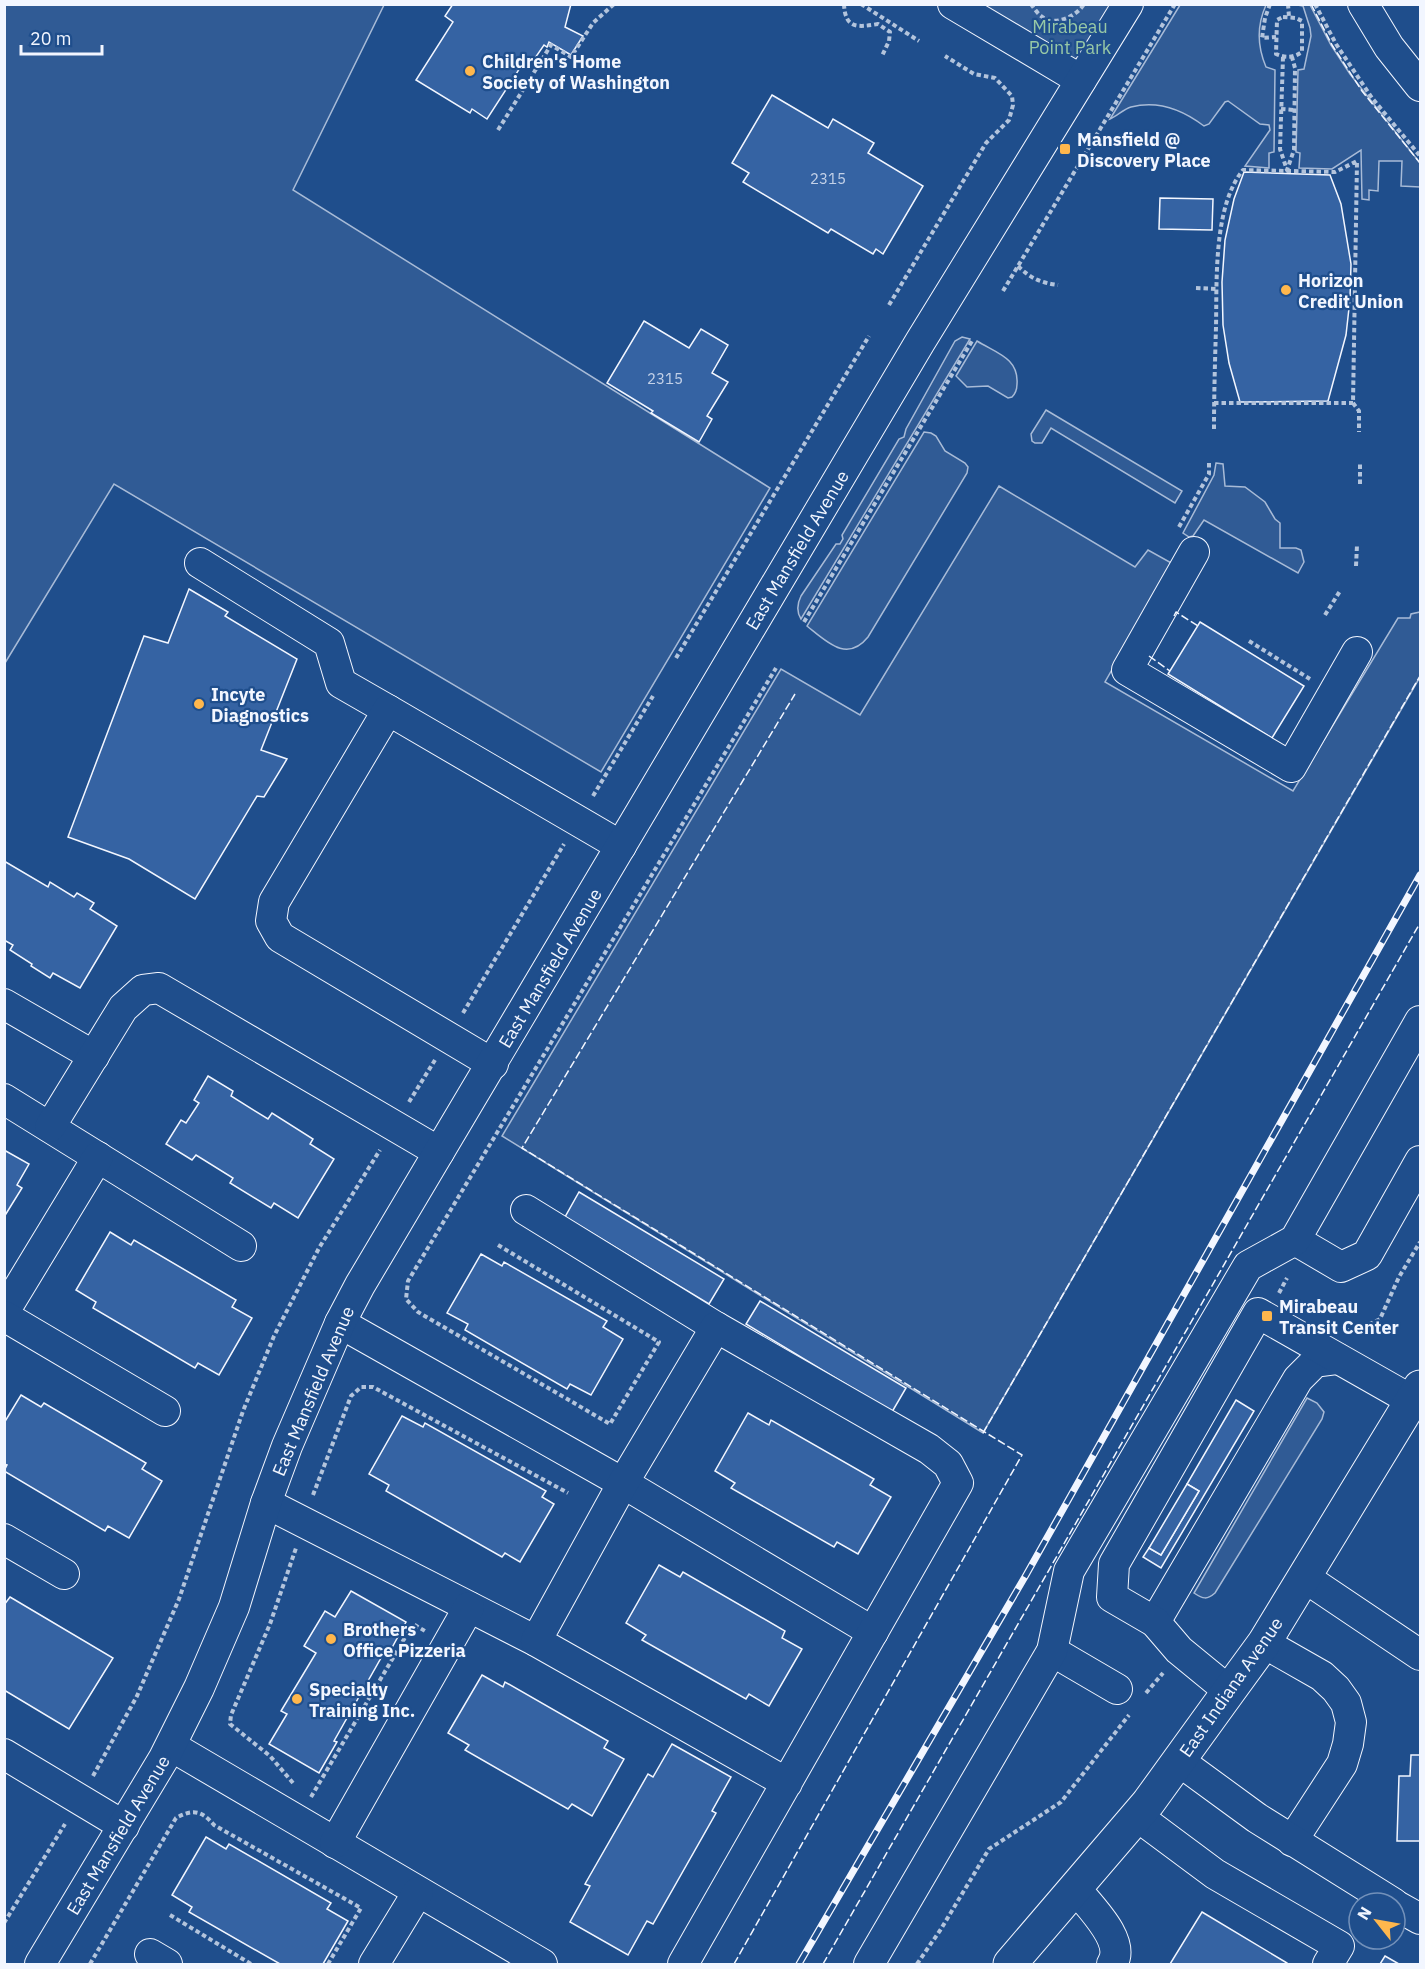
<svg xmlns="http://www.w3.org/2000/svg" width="1425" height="1969" font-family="'IBM Plex Sans',sans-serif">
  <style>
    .green { fill: #305b95; stroke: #a8bbd7; stroke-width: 1.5 }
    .building { fill: #3563a3; stroke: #f2f6ff; stroke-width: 1.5 }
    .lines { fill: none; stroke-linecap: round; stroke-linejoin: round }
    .minor-casing { stroke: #f2f6ff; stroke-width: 32 }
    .major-casing { stroke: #f2f6ff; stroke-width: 35 }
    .path { stroke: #b3c4dc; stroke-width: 4; stroke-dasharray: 4.5 3; stroke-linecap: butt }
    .minor { stroke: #1f4e8c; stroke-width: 30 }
    .major { stroke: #1f4e8c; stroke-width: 33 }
    .rail-casing { stroke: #f2f6ff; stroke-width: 7 }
    .rail { stroke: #1f4e8c; stroke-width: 4.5; stroke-dasharray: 14; stroke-linecap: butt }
    .fence { stroke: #f2f6ff; stroke-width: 1.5; stroke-dasharray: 8 3; stroke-linecap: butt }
    .poi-dot { fill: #ffb74d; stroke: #1f4e8c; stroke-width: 2 }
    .labels { text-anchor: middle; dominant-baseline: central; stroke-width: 4.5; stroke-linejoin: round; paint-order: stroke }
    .number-label { font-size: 15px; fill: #c3d1e8 }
    .park-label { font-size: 18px; fill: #97c8a6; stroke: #1f4e8c }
    .poi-label { font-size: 18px; font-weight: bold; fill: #f2f6ff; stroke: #1f4e8c; text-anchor: start }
    .street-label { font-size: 18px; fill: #f2f6ff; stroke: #1f4e8c }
  </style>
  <rect width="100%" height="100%" fill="#1f4e8c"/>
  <!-- green -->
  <g class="green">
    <polygon points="5,4 384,5 293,190 770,488 601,772 114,484 5,663"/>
    <polygon points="1292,4 1310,5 1331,45 1350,74 1420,163 1420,187 1401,186 1402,161 1379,161 1378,191 1369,190 1369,200 1362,199 1361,150 1332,169 1299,168 1300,153 1296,152 1298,70 1304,69 1311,36 1310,28 1303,6"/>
    <polygon points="953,5 1128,5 1081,80"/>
    <path d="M 1180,5 L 1266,5 C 1257,25 1257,46 1266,67 L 1275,70 L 1274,152 L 1269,153 L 1269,168 L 1245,166 L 1270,130 L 1269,125 L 1260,124 L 1228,101 L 1225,102 L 1209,124 L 1204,126 C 1183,110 1158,100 1131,107 C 1124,109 1117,116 1110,119 Z"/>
    <path d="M 962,337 L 970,339 L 801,619 C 796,611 797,604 801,596 L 836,544 L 840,544 L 843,539 L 842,535 L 899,439 L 904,437 L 906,429 L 955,341 Z"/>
    <path d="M 977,341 C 996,353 1019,358 1017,384 C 1017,390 1016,393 1012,397 L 1008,398 L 988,386 L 967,387 L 956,376 Z"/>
    <polygon points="1046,410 1182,491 1175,503 1051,428 1042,443 1035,443 1032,441 1031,434"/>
    <path d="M 924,432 L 931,433 L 936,436 L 945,451 L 965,463 L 968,467 L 967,473 L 868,637 C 847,663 827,642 807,626 Z"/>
    <polygon points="1216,463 1223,464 1225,486 1245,487 1265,502 1275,519 1280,523 1280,548 1296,548 1301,550 1304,562 1298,573 1204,520 1193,536 1189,537 1183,533 1214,475"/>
    <polygon points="999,486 1135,567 1148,550 1175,565 1141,619 1105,682 1293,791 1398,618 1410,618 1411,614 1420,612 1420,677 983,1433 502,1136 781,669 860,715"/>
    <path d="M 1307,1398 L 1317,1403 L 1324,1412 L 1322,1419 L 1215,1593 C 1207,1600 1203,1599 1194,1593 Z"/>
  </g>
  <!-- building -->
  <g class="building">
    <polygon points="453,4 571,4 565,27 583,36 571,55 549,42 547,47 544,45 533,61 527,57 487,119 472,109 470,113 416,80 453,22 445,16"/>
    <polygon points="772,95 828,128 833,119 874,143 868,153 923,186 883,254 876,249 873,254 831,229 828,233 743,182 749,173 732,163"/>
    <polygon points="1244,172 1330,175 1341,204 1351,264 1350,299 1346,335 1328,401 1240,402 1229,363 1223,325 1222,282 1225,240 1234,199"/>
    <polygon points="1160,198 1213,199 1212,230 1159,229"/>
    <polygon points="644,321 689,348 701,329 728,345 712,373 728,382 707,416 712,419 699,442 651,413 653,411 607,383"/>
    <polygon points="189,589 228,612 225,616 297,659 261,750 287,759 264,797 257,796 195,899 129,859 68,837 144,636 168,643"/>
    <polygon points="1200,622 1304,686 1272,738 1168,674"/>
    <polygon points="4,861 48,887 50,882 74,897 77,893 94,903 90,909 117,926 80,988 53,973 50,978 31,966 32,964 10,950 13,945 4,940"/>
    <polygon points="208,1076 233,1091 231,1096 268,1119 272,1113 313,1139 310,1144 334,1159 298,1218 274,1203 271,1208 230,1183 233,1178 196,1155 192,1160 166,1144 181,1120 186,1123 199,1103 194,1100"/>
    <polygon points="4,1150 29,1164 17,1185 22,1188 4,1217"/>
    <polygon points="579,1192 724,1279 709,1304 565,1217"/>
    <polygon points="110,1232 131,1245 134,1240 236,1300 232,1307 252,1318 219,1375 198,1363 195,1368 93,1308 96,1302 76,1290"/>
    <polygon points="481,1254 502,1266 504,1262 607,1321 603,1327 623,1339 591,1395 570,1384 567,1389 465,1330 468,1324 447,1313"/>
    <polygon points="760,1301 906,1388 892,1412 746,1324"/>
    <polygon points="21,1395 41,1407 44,1403 146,1463 142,1469 162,1481 129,1538 108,1526 105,1531 4,1471 7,1465 4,1464 4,1423"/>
    <polygon points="1236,1400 1254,1411 1161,1568 1143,1557 1149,1548 1161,1555 1199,1491 1187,1484"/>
    <polygon points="748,1413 769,1425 771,1420 874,1479 870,1485 891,1497 858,1554 837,1542 834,1547 731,1488 735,1483 715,1471"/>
    <polygon points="402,1416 423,1427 425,1423 546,1491 542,1497 554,1504 520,1562 505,1553 502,1557 386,1491 389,1485 369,1474"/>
    <polygon points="1187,1484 1199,1491 1161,1555 1149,1548"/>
    <polygon points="659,1565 680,1577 683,1572 785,1631 782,1638 802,1649 769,1706 749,1694 746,1699 642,1640 646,1635 626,1623"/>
    <polygon points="351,1591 406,1622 389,1653 385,1651 334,1741 337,1742 319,1773 269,1744 287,1714 281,1711 316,1653 304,1646 325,1611 335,1617"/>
    <polygon points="10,1597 113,1658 69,1729 4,1690 4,1605"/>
    <polygon points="482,1675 503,1687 505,1682 608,1741 604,1748 624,1759 592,1816 572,1804 568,1809 465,1750 469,1745 448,1733"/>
    <polygon points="672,1744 731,1777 712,1811 716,1813 653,1924 647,1921 628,1955 570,1922 590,1886 585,1884 648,1774 653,1777"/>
    <polygon points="1411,1755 1420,1755 1420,1841 1397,1841 1399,1776 1410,1776"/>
    <polygon points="206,1837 226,1849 229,1844 331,1903 327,1909 348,1921 323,1964 280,1964 189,1912 192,1907 172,1895"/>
    <polygon points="1202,1912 1287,1963 1287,1964 1170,1964"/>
    <polygon points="1385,1956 1399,1964 1380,1964"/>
  </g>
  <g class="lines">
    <defs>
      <g id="minor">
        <polyline points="953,4 1081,80"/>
        <polyline points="1363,4 1389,47 1420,86"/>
        <polyline points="1194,552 1127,670 1291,767 1357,652"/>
        <polyline points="200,563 329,643 341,683 388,710"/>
        <polyline points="4,1004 94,1056"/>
        <polyline points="493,1064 280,937 271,921 274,902 388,710 621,846"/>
        <polyline points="4,1099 241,1246"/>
        <polyline points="50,1127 123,1008 143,990 159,988 439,1152"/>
        <polyline points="526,1210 716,1327"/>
        <polyline points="1295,1240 1341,1267 1367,1255 1420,1161"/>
        <polyline points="4,1312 98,1157"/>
        <polyline points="4,1316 165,1411"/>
        <polyline points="340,1323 623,1483 873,1632"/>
        <polyline points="266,1503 536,1641"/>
        <polyline points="4,1539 64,1574"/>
        <polyline points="1304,1577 1420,1655"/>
        <polyline points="1155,1622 1298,1379 1315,1362 1338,1359"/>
        <polyline points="1264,1643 1322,1676 1336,1689 1346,1703 1351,1722 1348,1744 1342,1764 1292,1841"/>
        <polyline points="1052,1651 1117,1689"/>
        <polyline points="1229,1691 1179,1650 1155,1622 1112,1597 1114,1564 1258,1313 1420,1405"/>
        <polyline points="171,1746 542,1964"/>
        <polyline points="4,1754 124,1826"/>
        <polyline points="1179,1761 1257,1818 1393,1903"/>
        <polyline points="1137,1816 1215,1874 1339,1946 1328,1964"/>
        <polyline points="335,1843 469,1607"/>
        <path d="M 1075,1888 C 1089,1906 1127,1941 1112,1964"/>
        <polyline points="1395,1905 1420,1919"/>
        <polyline points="150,1954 167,1964"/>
        <polyline points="40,1964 164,1758 199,1688 234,1607 266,1503 287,1446 340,1323 360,1285 920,342 1128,4"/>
        <polyline points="374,1964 418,1892"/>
        <polyline points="683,1964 958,1483 948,1464 929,1449 716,1327 623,1483 536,1641 787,1783"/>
        <polyline points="869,1964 1052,1651 1069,1571 1248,1266 1295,1240 1420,1021"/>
      </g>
      <polyline id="major" points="1010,1964 1148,1803 1229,1691 1264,1643 1420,1387"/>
    </defs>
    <!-- minor casing -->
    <use href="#minor" class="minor-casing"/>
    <!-- major casing -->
    <use href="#major" class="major-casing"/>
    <!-- path -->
    <g class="path">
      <path d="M 844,4 C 845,30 859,27 878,24 L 890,32 L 889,41 L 882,56"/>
      <polyline points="861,4 919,41"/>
      <path d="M 1031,4 C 1034,8 1037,13 1041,16 C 1054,27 1076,17 1084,4"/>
      <polyline points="1270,4 1265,18 1262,38 1276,37"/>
      <polyline points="1288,4 1289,17"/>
      <polyline points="1315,4 1336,44 1372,98 1420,156"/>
      <path d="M 1283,17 L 1296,18 L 1302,21 L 1302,52 C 1293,58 1286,58 1276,54 L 1277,20 Z"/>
      <polyline points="1283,57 1280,149 1287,170 1294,150 1295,68 1292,57"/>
      <polyline points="1281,109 1294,110"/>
      <polyline points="498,130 551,45 571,57 593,23 614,4"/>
      <path d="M 1018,266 C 1030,278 1041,283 1058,285"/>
      <polyline points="1196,288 1217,289"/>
      <polyline points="1003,291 1175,4"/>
      <polyline points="889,305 986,143 1009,120 1013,105 1012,96 995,78 974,74 945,56"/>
      <polyline points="1214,403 1353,403"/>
      <path d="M 1214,429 C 1214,395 1215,361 1216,327 C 1217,281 1213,207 1243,170 L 1335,172 L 1357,161 L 1353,403 L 1359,411 L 1359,432"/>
      <polyline points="1360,484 1360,464"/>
      <polyline points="1179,527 1209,474 1209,463"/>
      <polyline points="1356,566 1357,545"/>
      <polyline points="1325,615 1340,591"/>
      <polyline points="804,622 972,341"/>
      <polyline points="1249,641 1310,679"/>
      <polyline points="676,658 869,336"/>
      <polyline points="593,796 653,696"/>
      <polyline points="463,1013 564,844"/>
      <polyline points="409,1102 435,1060"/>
      <polyline points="498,1245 659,1342 610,1424 418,1312 406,1299 408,1281 776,668"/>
      <polyline points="1279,1293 1287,1278"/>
      <polyline points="1348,1330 1356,1331 1380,1319 1399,1277 1420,1242"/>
      <polyline points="313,1495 351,1396 361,1387 373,1387 568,1493"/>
      <polyline points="1146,1693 1163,1673"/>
      <polyline points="93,1776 137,1696 179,1599 243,1411 274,1336 319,1248 380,1150"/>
      <polyline points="293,1783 270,1756 230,1724 231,1715 270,1624 296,1548"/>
      <polyline points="311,1797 413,1624 425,1631"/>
      <polyline points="170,1915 251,1964"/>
      <polyline points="4,1923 65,1824"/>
      <path d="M 90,1964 L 176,1818 C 193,1809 201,1810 214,1825 L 361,1908 L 328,1964"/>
      <polyline points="917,1964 941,1929 989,1849 1061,1802 1129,1715"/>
    </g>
    <!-- minor -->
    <use href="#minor" class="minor"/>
    <!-- major -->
    <use href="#major" class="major"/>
    <defs>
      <polyline id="rail" points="799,1964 1026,1575 1420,875"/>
    </defs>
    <!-- rail casing -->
    <use href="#rail" class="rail-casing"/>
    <!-- rail -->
    <use href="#rail" class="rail"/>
    <!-- fence -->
    <g class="fence">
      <polyline points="1311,4 1332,45 1362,91 1420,163"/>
      <polyline points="1174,616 1176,612 1198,626"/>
      <polyline points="1149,656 1170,671"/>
      <polyline points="983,1433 1420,676"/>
      <polyline points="734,1964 1022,1455 522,1148 795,694"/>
      <polyline points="823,1964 1420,923"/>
    </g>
  </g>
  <!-- markers -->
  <g class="poi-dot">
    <circle cx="470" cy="71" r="6"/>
    <rect x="1059" y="143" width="12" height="12" rx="3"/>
    <circle cx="1286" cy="290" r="6"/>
    <circle cx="199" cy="704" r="6"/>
    <rect x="1261" y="1310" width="12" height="12" rx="3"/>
    <circle cx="331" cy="1639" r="6"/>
    <circle cx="297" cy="1699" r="6"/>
  </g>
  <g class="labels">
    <!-- number labels -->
    <g class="number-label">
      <text x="828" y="178">2315</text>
      <text x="665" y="378">2315</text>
    </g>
    <!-- park labels -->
    <g class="park-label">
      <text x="1070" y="26">Mirabeau<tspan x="1070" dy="21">Point Park</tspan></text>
    </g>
    <!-- poi labels -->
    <g class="poi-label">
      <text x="482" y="61">Children's Home<tspan x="482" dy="21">Society of Washington</tspan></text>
      <text x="1077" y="139">Mansfield @<tspan x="1077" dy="21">Discovery Place</tspan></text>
      <text x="1298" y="280">Horizon<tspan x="1298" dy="21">Credit Union</tspan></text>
      <text x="211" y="694">Incyte<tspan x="211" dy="21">Diagnostics</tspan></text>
      <text x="1279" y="1306">Mirabeau<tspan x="1279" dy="21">Transit Center</tspan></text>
      <text x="343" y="1629">Brothers<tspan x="343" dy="21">Office Pizzeria</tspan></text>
      <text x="309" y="1689">Specialty<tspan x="309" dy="21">Training Inc.</tspan></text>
    </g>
    <!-- street labels -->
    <g class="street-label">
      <text transform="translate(797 550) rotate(-59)">East Mansfield Avenue</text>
      <text transform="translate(550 968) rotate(-59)">East Mansfield Avenue</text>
      <text transform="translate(313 1391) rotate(-67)">East Mansfield Avenue</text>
      <text transform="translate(1231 1687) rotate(-55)">East Indiana Avenue</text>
      <text transform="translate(118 1835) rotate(-59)">East Mansfield Avenue</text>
    </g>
  </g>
  <!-- border -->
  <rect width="1425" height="1969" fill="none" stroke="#f2f6ff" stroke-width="12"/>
  <!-- north arrow -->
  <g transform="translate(1377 1921) rotate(301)"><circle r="28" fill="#1f4e8c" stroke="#7391ba" stroke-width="1.5"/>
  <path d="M0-4.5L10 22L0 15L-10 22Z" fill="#ffb74d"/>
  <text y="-9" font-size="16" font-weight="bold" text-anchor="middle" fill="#f2f6ff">N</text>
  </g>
  <!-- scale -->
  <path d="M21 45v9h81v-9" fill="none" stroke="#f2f6ff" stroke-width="3"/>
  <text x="30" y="45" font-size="18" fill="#f2f6ff" stroke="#1f4e8c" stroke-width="4.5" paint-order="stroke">20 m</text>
</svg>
